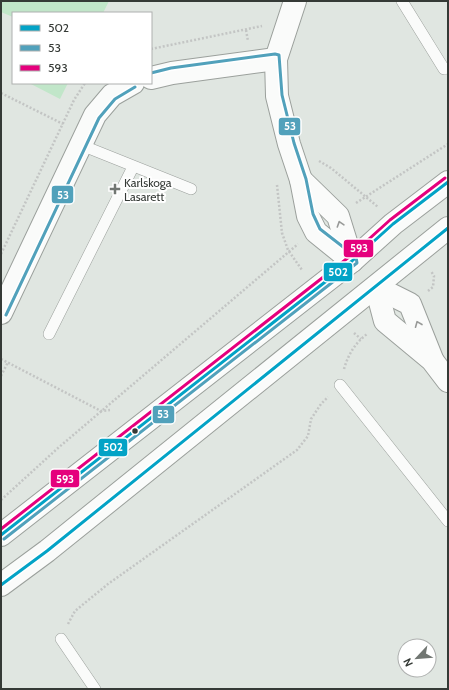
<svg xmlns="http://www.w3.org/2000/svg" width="449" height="690" font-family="Cabin,sans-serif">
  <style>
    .green { fill: #c1e6c9 }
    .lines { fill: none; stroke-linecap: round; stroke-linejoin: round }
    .service-casing { stroke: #9ba09c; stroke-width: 12 }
    .minor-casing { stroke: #9ba09c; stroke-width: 24 }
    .secondary-casing { stroke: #9ba09c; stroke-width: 24 }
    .path { stroke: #c3c5c4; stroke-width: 2.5; stroke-dasharray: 2 2; stroke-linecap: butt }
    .service { stroke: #fafbfa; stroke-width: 11 }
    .minor { stroke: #fafbfa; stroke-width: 22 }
    .secondary { stroke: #fafbfa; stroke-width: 22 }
    .bus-1-casing { stroke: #fff; stroke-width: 6 }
    .bus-2-casing { stroke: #fff; stroke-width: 6 }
    .bus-3-casing { stroke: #fff; stroke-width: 6 }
    .bus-1 { stroke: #03a3c6; stroke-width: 3 }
    .bus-2 { stroke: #51a1bb; stroke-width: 3 }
    .bus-3 { stroke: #e5007d; stroke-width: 3 }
    .oneway { stroke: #989a98 }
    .poi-dot { fill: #717672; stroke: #fff; stroke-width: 1.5 }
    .bus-dot { fill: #353a36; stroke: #fff; stroke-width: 1.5 }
    .labels { text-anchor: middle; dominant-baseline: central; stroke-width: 4; stroke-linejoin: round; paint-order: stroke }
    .poi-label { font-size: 12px; fill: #353a36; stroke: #fff; text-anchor: start }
    .line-badge { stroke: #fff; stroke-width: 1.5 }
    .badge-label { font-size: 11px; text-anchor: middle; font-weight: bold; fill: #fff }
  </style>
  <rect width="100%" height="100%" fill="#e0e6e1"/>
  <!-- green -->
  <g class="green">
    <polygon points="1,1 109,1 103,13 13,13 13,17 1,12"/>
    <polygon points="29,83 68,83 60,99"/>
  </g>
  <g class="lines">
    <defs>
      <g id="service">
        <polyline points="402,1 444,69"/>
        <polyline points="81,145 191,189"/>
        <polyline points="49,334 133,167"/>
        <polyline points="340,385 448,521"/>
        <polyline points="61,639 95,689"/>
      </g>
      <g id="minor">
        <polyline points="295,1 276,59 277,96 289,144 301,180 308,216 316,232 352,261"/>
        <polyline points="151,78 172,73 276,59"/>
        <polyline points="301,180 338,216 352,261"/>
        <polyline points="376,287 385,321 432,360 448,381"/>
        <polyline points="376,287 410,304 432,359"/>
        <polyline points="1,313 95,115 112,95 133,83"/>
      </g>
      <g id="secondary">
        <polyline points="1,535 352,261 393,224 448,182"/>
        <polyline points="1,585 47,551 448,228"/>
      </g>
    </defs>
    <!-- service casing -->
    <use href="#service" class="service-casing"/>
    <!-- minor casing -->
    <use href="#minor" class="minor-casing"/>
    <!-- secondary casing -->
    <use href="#secondary" class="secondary-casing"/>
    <!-- path -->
    <g class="path">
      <polyline points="246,30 248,41"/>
      <polyline points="151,49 262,26"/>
      <polyline points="1,93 63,124"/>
      <polyline points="319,161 331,168 378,207"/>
      <polyline points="277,185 282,233 288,250 302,270"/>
      <polyline points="356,203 448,144"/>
      <polyline points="1,254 74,100 85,83"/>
      <polyline points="428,291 433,287 434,276 431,271"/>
      <polyline points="354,333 361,339"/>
      <polyline points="1,359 101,411 110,410"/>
      <path d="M 344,369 C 348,355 355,343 367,334"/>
      <polyline points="1,376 8,362"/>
      <polyline points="1,500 58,448 298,244"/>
      <polyline points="68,624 75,611 108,584 297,450 308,436 311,419 321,404 328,397"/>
    </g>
    <!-- service -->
    <use href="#service" class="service"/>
    <!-- minor -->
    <use href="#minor" class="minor"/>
    <!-- secondary -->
    <use href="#secondary" class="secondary"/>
    <defs>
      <g id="bus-1">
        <polyline points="1,535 352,261 393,224 448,182"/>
        <polyline points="1,585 47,551 448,228"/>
      </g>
      <g id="bus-2">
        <polyline points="6,315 99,118 115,99 135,87"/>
        <polyline points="4,539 357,263 356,257 320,229 313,214 306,179 294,143 282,95 279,55 275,54 171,68 151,73"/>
      </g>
      <polyline id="bus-3" points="1,529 349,257 390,220 445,178"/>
    </defs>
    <!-- bus-1 casing -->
    <use href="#bus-1" class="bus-1-casing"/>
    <!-- bus-2 casing -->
    <use href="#bus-2" class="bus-2-casing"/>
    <!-- bus-3 casing -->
    <use href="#bus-3" class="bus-3-casing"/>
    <!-- bus-1 -->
    <use href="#bus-1" class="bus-1"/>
    <!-- bus-2 -->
    <use href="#bus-2" class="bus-2"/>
    <!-- bus-3 -->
    <use href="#bus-3" class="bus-3"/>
  </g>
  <!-- one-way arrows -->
  <defs><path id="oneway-chevron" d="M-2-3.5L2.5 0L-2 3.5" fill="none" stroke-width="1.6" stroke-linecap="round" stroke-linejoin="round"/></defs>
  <g class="oneway">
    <use href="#oneway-chevron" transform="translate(340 224) rotate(-108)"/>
    <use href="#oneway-chevron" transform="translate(418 324) rotate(-112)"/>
  </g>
  <!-- markers -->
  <path class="poi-dot" d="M113 183h4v4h4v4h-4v4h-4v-4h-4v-4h4z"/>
  <circle class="bus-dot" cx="135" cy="431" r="3.5"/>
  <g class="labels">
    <!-- poi labels -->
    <g class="poi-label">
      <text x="124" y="182">Karlskoga<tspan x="124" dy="14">Lasarett</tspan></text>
    </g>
  </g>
  <g class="line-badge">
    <rect x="278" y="117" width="23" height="19" rx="4" fill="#51a1bb"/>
    <rect x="51" y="185" width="23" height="19" rx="4" fill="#51a1bb"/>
    <rect x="343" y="239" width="31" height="19" rx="4" fill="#e5007d"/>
    <rect x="323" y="262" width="30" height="20" rx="4" fill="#03a3c6"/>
    <rect x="152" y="405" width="23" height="19" rx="4" fill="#51a1bb"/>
    <rect x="98" y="438" width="30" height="19" rx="4" fill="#03a3c6"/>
    <rect x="50" y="469" width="30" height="19" rx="4" fill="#e5007d"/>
  </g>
  <g class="badge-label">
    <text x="290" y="130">53</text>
    <text x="63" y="199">53</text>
    <text x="359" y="252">593</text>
    <text x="338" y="276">502</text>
    <text x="163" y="418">53</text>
    <text x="113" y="451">502</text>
    <text x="65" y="483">593</text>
  </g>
  <!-- border -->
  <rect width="449" height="690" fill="none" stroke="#353a36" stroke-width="4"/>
  <!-- legend -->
  <rect x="12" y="12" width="140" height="72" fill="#ffffff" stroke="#aeb0af"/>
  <rect x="20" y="25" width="20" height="6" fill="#03a3c6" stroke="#aeb0af"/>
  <text x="48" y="32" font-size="12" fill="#353a36">502</text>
  <rect x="20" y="45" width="20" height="6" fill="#51a1bb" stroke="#aeb0af"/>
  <text x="48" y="52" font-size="12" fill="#353a36">53</text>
  <rect x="20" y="65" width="20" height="6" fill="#e5007d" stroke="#aeb0af"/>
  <text x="48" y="72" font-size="12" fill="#353a36">593</text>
  <!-- north arrow -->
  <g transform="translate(417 658) rotate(244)"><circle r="19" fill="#ffffff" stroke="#aeb0af"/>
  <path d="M0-3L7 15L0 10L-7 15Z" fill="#717672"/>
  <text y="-6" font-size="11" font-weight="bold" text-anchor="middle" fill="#353a36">N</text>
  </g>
</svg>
